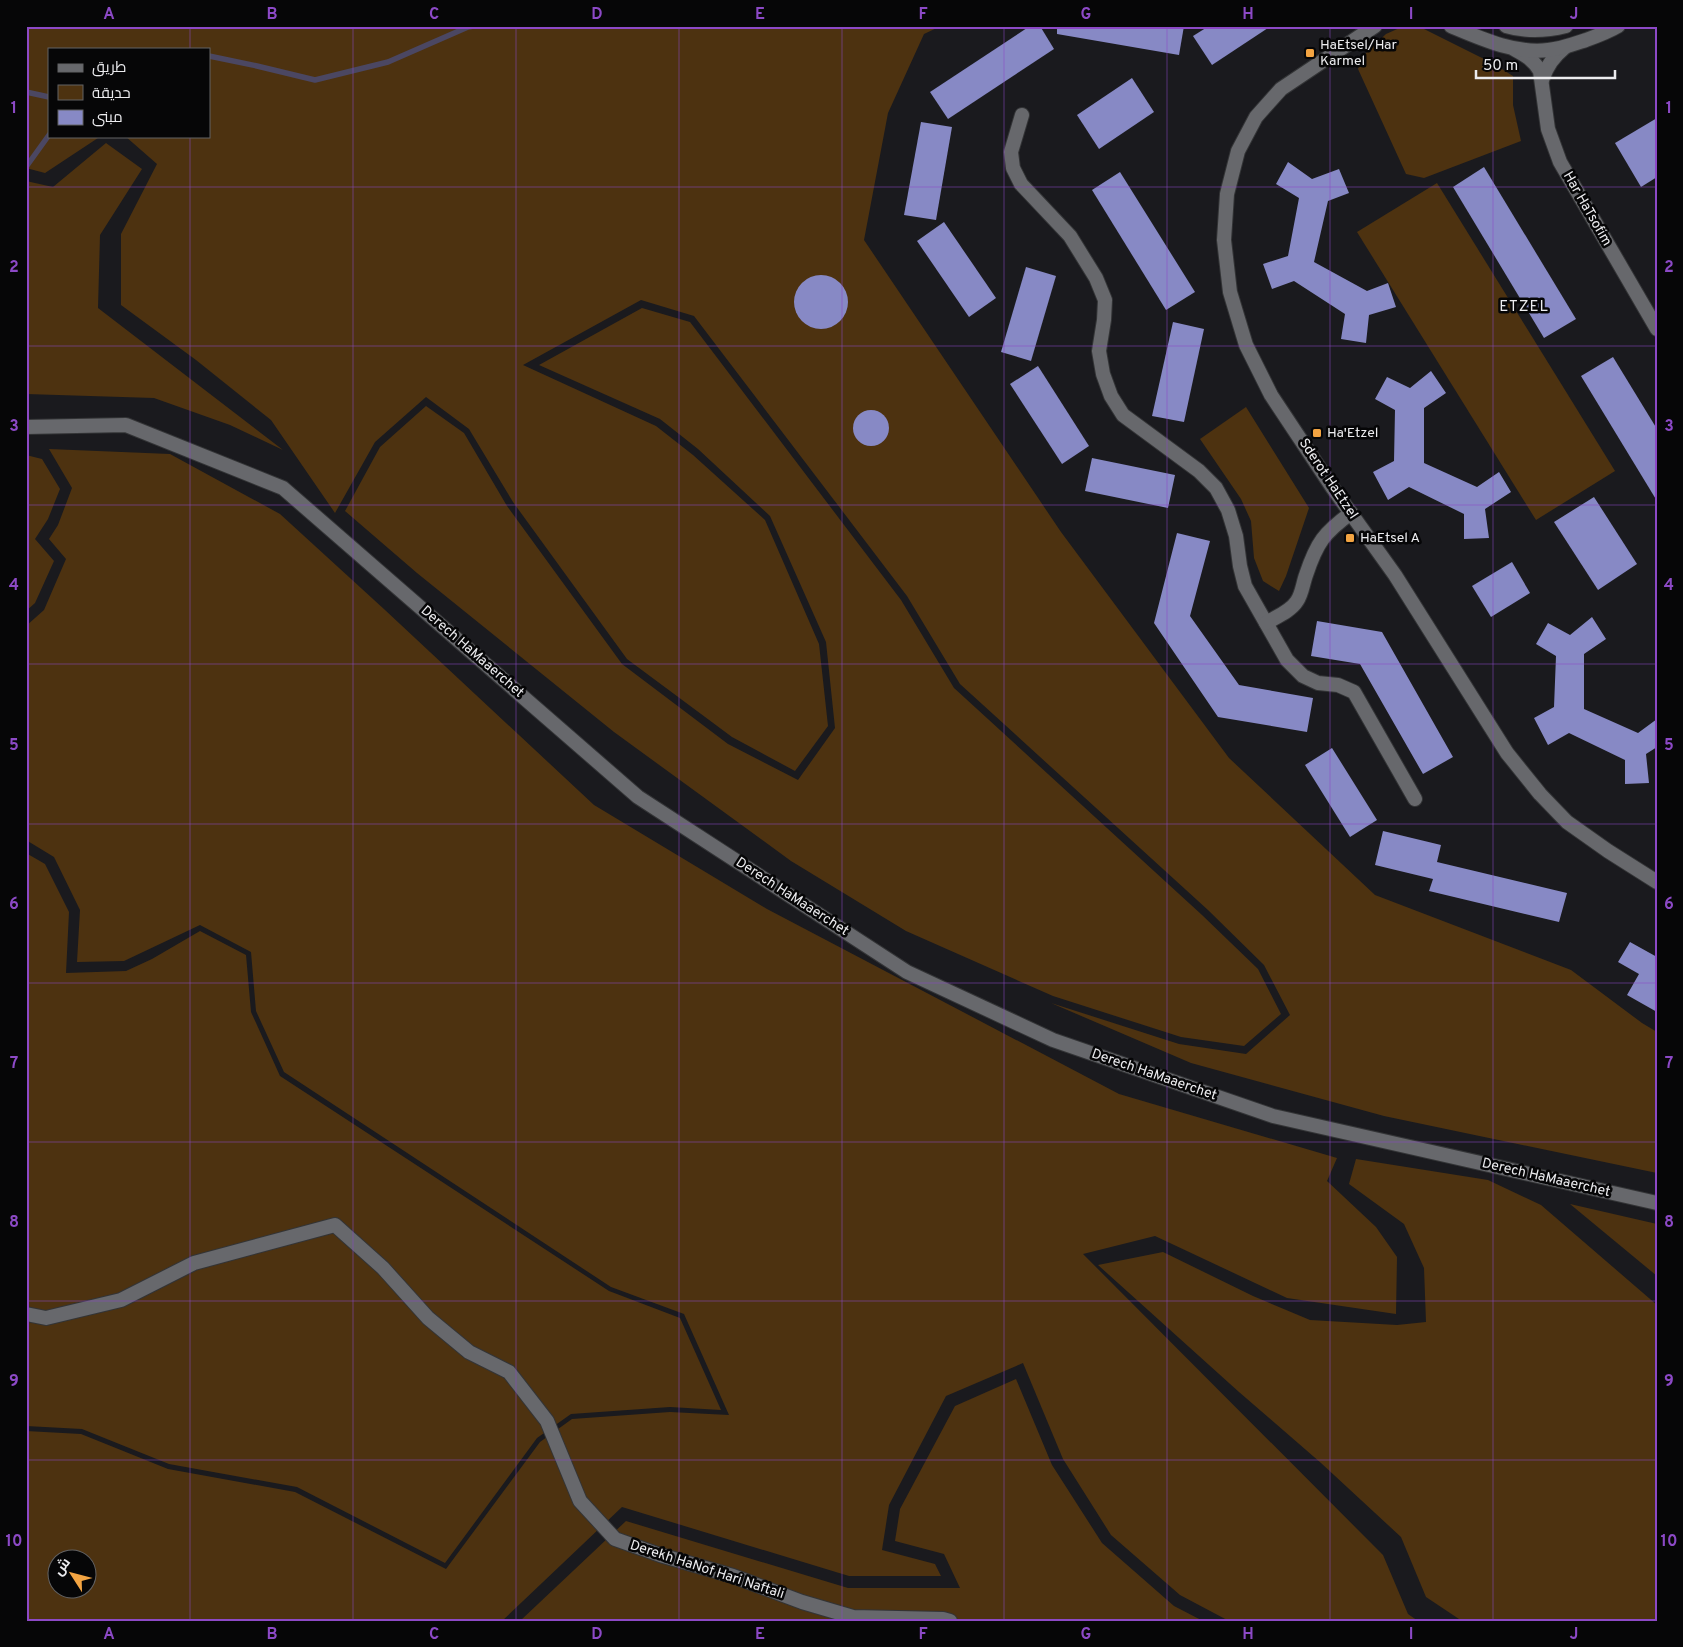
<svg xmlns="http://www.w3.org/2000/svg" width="1683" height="1647" font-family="Overpass,Cairo,sans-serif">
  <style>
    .green { fill: #4d3210; fill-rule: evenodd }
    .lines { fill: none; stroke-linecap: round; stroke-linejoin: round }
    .stream { stroke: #4b4762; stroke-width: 5.5 }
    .building { fill: #8789c5 }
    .minor-casing { stroke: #333436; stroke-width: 16 }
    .tertiary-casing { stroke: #333436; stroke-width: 16 }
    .minor { stroke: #67686c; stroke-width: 14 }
    .tertiary { stroke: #67686c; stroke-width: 14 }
    .grid { fill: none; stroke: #8c49c6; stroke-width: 1; stroke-opacity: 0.55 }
    .poi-dot { fill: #f3a442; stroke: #060607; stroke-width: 2 }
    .labels { text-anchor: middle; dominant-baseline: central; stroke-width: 5; stroke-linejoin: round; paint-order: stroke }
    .poi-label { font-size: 14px; fill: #ececef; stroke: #060607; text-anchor: start }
    .street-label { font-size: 14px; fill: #ececef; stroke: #060607 }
    .neighbourhood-label { font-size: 15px; letter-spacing: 1px; fill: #ececef; stroke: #060607 }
    .neatline { fill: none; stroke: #8c49c6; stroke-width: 2 }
    .grid-label { font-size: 16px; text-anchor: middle; font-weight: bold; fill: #8c49c6 }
  </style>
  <rect width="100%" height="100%" fill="#1a1a1e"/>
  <!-- green -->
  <g class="green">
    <polygon points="26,26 941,26 924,34 888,113 864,240 1061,532 1229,758 1375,895 1571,970 1642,1023 1657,1032 1657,1173 1384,1116 1191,1063 1051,1003 1179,1044 1246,1054 1290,1015 1264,965 1208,910 960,684 907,596 694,316 641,300 523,365 656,426 693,455 765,520 819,644 828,726 795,771 732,737 627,659 513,502 469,429 426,397 375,442 335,513 271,420 196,360 121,305 121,234 157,164 125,136 209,136 209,49 49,49 49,136 101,136 45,173 26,168"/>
    <polygon points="1404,26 1424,29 1492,63 1513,76 1513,105 1521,141 1424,178 1406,174 1358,69 1362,57 1386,34"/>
    <polygon points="106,143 142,169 100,235 98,308 283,450 230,425 154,398 26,394 26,181 53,187"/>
    <polygon points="1437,183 1615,471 1536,520 1357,232"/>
    <polygon points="642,308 690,322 901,600 954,688 1202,915 1258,969 1281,1014 1244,1046 1181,1037 1053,996 906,931 791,861 614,732 417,573 345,511 380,447 426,406 464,433 507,506 622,664 728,744 798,780 835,728 826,642 770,516 698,449 660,419 539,365"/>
    <polygon points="1246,407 1309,508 1286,576 1279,591 1263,581 1254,558 1251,521 1241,499 1200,439"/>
    <path d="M 49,449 L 170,454 L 280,514 L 385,610 L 594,805 L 767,909 L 1119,1094 L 1337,1158 L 1327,1181 L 1376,1227 L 1397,1257 L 1396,1314 L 1287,1298 L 1155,1236 L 1083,1254 L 1383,1555 L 1408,1614 L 1418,1621 L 1229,1621 L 1180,1595 L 1111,1535 L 1063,1459 L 1023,1363 L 946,1396 L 889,1505 L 882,1550 L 935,1564 L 941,1576 L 849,1576 L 622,1507 L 502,1621 L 26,1621 L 26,1431 L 81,1434 L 168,1469 L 295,1492 L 446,1569 L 540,1442 L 572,1419 L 670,1412 L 729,1415 L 684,1314 L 611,1287 L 284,1072 L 256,1011 L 251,952 L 200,925 L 124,961 L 77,962 L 80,910 L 54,857 L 26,840 L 26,626 L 44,610 L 66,559 L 49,539 L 58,525 L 72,488 ZM 58,1560 L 88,1560 L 88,1590 L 58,1590 Z"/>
    <polygon points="26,455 42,459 60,489 48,519 35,539 54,561 35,603 26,611"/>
    <polygon points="26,853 45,864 69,912 66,973 126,971 152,959 200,931 246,955 251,1012 280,1076 609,1291 680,1318 721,1410 670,1407 571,1414 537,1438 445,1563 297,1487 169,1464 82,1429 26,1426"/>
    <polygon points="1356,1159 1488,1180 1541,1205 1657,1305 1657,1621 1462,1621 1426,1597 1401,1537 1321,1463 1239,1392 1098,1265 1163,1252 1253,1296 1310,1320 1397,1325 1426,1322 1424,1268 1404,1224 1349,1184"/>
    <polygon points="1570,1204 1657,1224 1657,1276"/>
    <polygon points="1016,1379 1052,1465 1102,1543 1174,1606 1203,1621 520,1621 626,1521 848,1588 960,1588 944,1554 895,1541 900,1509 955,1406"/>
  </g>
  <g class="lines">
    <!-- stream -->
    <g class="stream">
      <polyline points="209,56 257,66 315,80 388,62 468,27 474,26"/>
      <polyline points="26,92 49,97"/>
      <polyline points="26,167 49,135"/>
    </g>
  </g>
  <!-- building -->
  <g class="building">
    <polygon points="1030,26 1040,26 1054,49 948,119 930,92"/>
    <polygon points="1057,26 1184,26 1179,55 1057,34"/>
    <polygon points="1209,26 1271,26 1212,65 1193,36"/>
    <polygon points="1132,78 1154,112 1099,149 1077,115"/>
    <polygon points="1657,118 1657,177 1641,187 1615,143"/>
    <polygon points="921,122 952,127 936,220 904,215"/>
    <polygon points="1288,162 1312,179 1339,169 1349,193 1328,201 1314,262 1367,291 1388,283 1396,307 1369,315 1366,343 1341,339 1345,314 1294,281 1272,289 1263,264 1288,256 1299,198 1276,184"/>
    <polygon points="1484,167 1576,319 1544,338 1453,187"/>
    <polygon points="1120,172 1195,292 1166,310 1092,190"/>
    <polygon points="944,222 996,298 969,317 917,241"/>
    <polygon points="1026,267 1056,276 1031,361 1001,352"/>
    <circle cx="821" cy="302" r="27"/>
    <polygon points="1173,322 1204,329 1184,422 1152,416"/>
    <polygon points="1613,357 1657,429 1657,501 1581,376"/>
    <polygon points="1038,366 1089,446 1062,464 1010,384"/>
    <polygon points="1431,371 1446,393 1424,408 1424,463 1477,487 1499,472 1511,492 1485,509 1489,538 1464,539 1464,514 1409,487 1388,500 1373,472 1394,461 1395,410 1375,399 1387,377 1410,388"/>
    <circle cx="871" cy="428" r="18"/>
    <polygon points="1092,458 1175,475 1168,508 1085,491"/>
    <polygon points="1594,497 1637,564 1598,590 1554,522"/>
    <polygon points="1177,533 1210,541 1190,616 1239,685 1313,698 1307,732 1218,717 1154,623"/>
    <polygon points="1512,562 1530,593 1491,617 1472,586"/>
    <polygon points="1592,617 1606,639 1584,654 1584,709 1638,733 1657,719 1657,747 1646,754 1649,783 1625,784 1625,760 1569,733 1548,745 1534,718 1554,707 1556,656 1536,644 1548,623 1570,635"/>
    <polygon points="1317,621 1382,632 1453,757 1423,774 1360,664 1311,656"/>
    <polygon points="1332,748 1377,820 1350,837 1305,765"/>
    <polygon points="1383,831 1441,845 1437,862 1567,893 1559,922 1429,891 1433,879 1375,865"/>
    <polygon points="1630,942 1657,957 1657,1012 1627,995 1639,974 1618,962"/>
  </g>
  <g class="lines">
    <defs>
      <g id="minor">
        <polyline points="1375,26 1281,89 1256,117 1238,151 1227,194 1224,240 1230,292 1246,345 1271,395 1332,487 1395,575 1507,753 1540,794 1567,822 1608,851 1657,882"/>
        <path d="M 1514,49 C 1525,55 1533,59 1540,71 L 1548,129 L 1560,162 L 1657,329"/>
        <path d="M 1542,80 C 1547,66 1553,57 1565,47"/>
        <polyline points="1022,115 1011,152 1013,168 1021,184 1070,236 1096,278 1105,300 1104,320 1099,351 1103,374 1111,396 1123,415 1199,471 1216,488 1228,510 1236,536 1240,566 1245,586 1287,660 1303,676 1318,683 1338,685 1354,692 1415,799"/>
        <polyline points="26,427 126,425 283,488 638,797 907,972 1053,1040 1273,1116 1657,1203"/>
        <path d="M 1266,623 C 1276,617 1291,611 1297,601 C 1302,594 1303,583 1306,575 C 1317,542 1324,533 1351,513"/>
        <polyline points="26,1314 46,1318 121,1300 194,1263 335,1225 383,1268 428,1318 469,1352 509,1372 547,1421 580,1501 615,1539 660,1555 733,1576 802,1602 853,1617 943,1619 950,1621"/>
      </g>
      <g id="tertiary">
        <path d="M 1451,26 C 1482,39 1515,54 1548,50 C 1561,49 1574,44 1586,40 C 1597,36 1608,32 1618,26"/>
        <path d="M 1506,26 C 1526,32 1546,31 1566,26"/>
      </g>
    </defs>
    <!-- minor casing -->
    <use href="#minor" class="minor-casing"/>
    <!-- tertiary casing -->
    <use href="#tertiary" class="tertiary-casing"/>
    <!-- minor -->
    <use href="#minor" class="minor"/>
    <!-- tertiary -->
    <use href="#tertiary" class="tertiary"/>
  </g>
  <!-- grid -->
  <path class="grid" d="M 190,26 L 190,49M 353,26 L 353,1621M 516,26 L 516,1621M 679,26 L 679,1621M 842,26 L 842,1621M 1004,26 L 1004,1621M 1167,26 L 1167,1621M 1330,26 L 1330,1621M 1493,26 L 1493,1621M 190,136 L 190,1621M 26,187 L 1657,187M 26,346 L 1657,346M 26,505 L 1657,505M 26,664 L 1657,664M 26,824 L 1657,824M 26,983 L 1657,983M 26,1142 L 1657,1142M 26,1301 L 1657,1301M 26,1460 L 1657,1460"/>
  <!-- markers -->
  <g class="poi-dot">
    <rect x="1305" y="48" width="10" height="10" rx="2.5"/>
    <rect x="1312" y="428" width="10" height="10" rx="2.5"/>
    <rect x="1345" y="533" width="10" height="10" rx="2.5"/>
  </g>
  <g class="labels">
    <!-- poi labels -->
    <g class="poi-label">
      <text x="1320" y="45">HaEtsel/Har<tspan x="1320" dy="16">Karmel</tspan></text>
      <text x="1327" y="433">Ha'Etzel</text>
      <text x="1360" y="538">HaEtsel A</text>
    </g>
    <!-- street labels -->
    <g class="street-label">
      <text transform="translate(1587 209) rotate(60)">Har HaTsofim</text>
      <text transform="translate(1328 479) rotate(56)">Sderot HaEtzel</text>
      <text transform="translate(472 652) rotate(41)">Derech HaMaaerchet</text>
      <text transform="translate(792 897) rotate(33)">Derech HaMaaerchet</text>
      <text transform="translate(1154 1075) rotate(19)">Derech HaMaaerchet</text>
      <text transform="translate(1546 1178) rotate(13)">Derech HaMaaerchet</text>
      <text transform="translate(707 1570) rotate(18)">Derekh HaNof Hari Naftali</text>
    </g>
    <!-- neighbourhood labels -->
    <g class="neighbourhood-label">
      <text x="1524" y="307">ETZEL</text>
    </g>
  </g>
  <!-- border -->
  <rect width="1683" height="1647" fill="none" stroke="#060607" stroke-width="55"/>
  <!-- legend -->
  <rect x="48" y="48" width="162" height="90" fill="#060607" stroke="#626264"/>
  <rect x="58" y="64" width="25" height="8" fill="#67686c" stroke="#626264"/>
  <text x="92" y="72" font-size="15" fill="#ececef">طريق</text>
  <rect x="58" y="85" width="25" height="15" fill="#4d3210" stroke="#626264"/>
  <text x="92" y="98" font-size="15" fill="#ececef">حديقة</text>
  <rect x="58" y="110" width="25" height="15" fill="#8789c5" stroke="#626264"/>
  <text x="92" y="122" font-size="15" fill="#ececef">مبنى</text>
  <!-- north arrow -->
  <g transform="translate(72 1574) rotate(306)"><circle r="24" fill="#060607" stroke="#626264"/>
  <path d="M0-4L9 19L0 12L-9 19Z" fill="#f3a442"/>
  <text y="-8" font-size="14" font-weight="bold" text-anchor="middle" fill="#ececef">ش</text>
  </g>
  <!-- scale -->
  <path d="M1476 70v8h139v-8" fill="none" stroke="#ececef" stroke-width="2.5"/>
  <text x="1483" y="70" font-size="15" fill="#ececef" stroke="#060607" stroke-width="4" paint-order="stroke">50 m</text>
  <rect x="28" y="28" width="1628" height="1592" class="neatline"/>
  <g class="grid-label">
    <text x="109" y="19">A</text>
    <text x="272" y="19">B</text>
    <text x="434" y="19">C</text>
    <text x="597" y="19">D</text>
    <text x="760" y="19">E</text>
    <text x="923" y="19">F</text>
    <text x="1086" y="19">G</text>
    <text x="1248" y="19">H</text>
    <text x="1411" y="19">I</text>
    <text x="1574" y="19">J</text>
    <text x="14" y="113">1</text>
    <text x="1669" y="113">1</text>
    <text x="14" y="272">2</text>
    <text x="1669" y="272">2</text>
    <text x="14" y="431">3</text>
    <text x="1669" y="431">3</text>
    <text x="14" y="590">4</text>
    <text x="1669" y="590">4</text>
    <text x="14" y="750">5</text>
    <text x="1669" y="750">5</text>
    <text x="14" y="909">6</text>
    <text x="1669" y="909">6</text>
    <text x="14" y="1068">7</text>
    <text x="1669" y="1068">7</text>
    <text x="14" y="1227">8</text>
    <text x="1669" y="1227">8</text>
    <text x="14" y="1386">9</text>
    <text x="1669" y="1386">9</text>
    <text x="14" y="1546">10</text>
    <text x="1669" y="1546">10</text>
    <text x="109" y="1639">A</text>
    <text x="272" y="1639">B</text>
    <text x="434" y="1639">C</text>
    <text x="597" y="1639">D</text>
    <text x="760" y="1639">E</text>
    <text x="923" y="1639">F</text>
    <text x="1086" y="1639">G</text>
    <text x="1248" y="1639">H</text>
    <text x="1411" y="1639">I</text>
    <text x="1574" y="1639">J</text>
  </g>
</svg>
